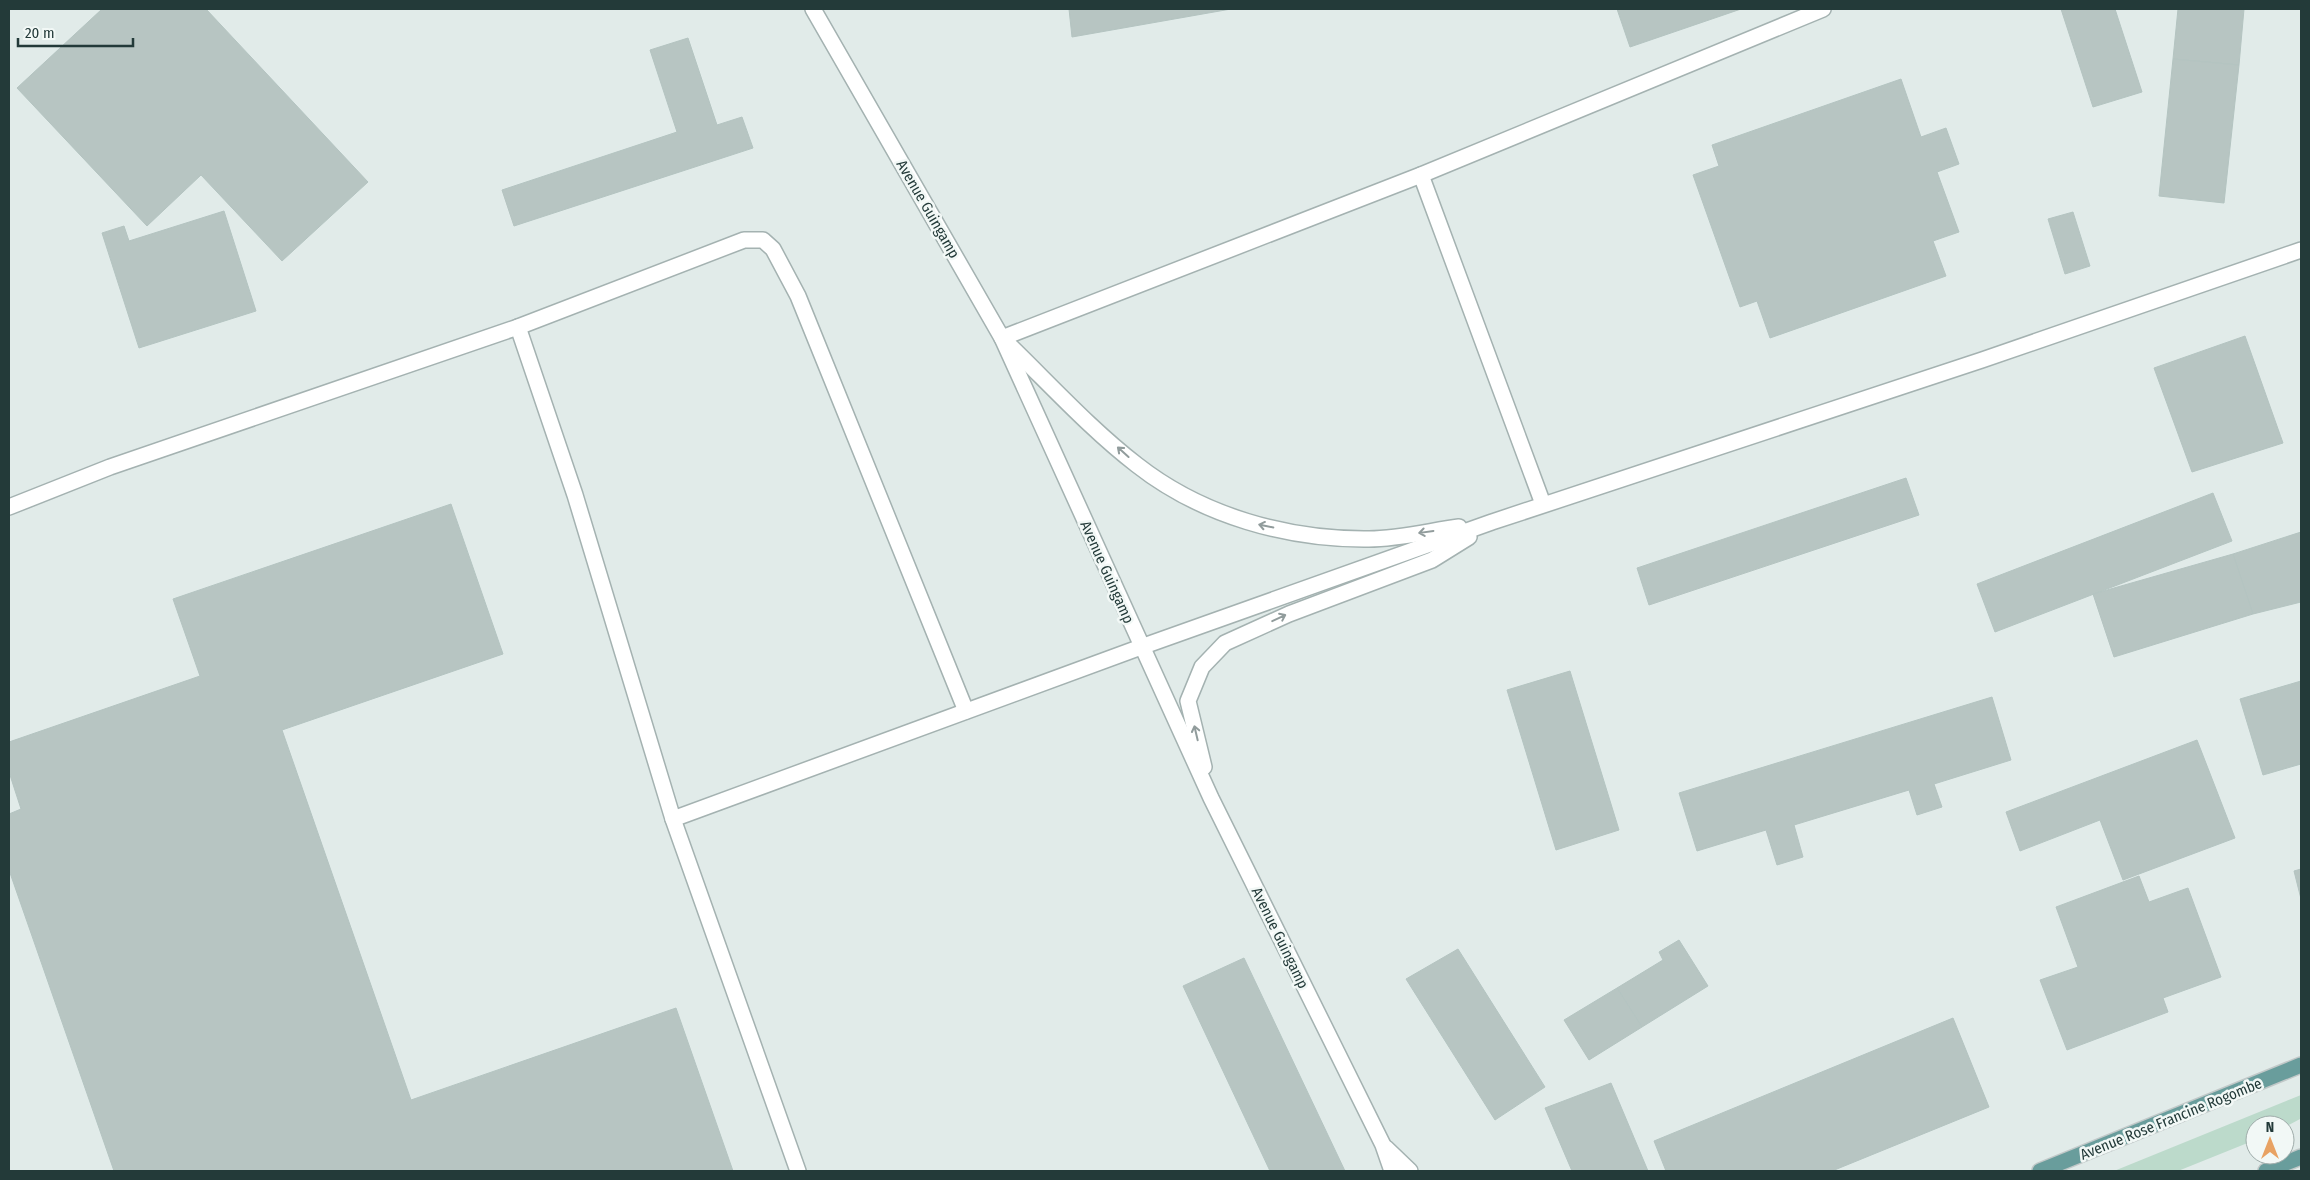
<svg xmlns="http://www.w3.org/2000/svg" width="2310" height="1180" font-family="'Fira Sans Condensed',sans-serif">
  <style>
    .green { fill: #bcdacb }
    .building { fill: #b7c5c2; stroke: #b4c4c1 }
    .lines { fill: none; stroke-linecap: round; stroke-linejoin: round }
    .minor-casing { stroke: #a4b2b1; stroke-width: 18 }
    .major-casing { stroke: #c1c8c8; stroke-width: 18 }
    .minor { stroke: #fff; stroke-width: 15 }
    .major { stroke: #699d9c; stroke-width: 15 }
    .oneway { stroke: #919c9c }
    .labels { text-anchor: middle; dominant-baseline: central; stroke-width: 5; stroke-linejoin: round; paint-order: stroke }
    .street-label { font-size: 15px; fill: #233a39; stroke: #f2f8f6 }
  </style>
  <rect width="100%" height="100%" fill="#e1ebe9"/>
  <!-- green -->
  <polygon class="green" points="2301,1095 2300,1119 2285,1127 2285,1125 2255,1125 2255,1140 2178,1171 2114,1171"/>
  <!-- building -->
  <g class="building">
    <polygon points="102,9 206,9 368,182 282,261 201,175 147,226 17,88"/>
    <polygon points="1069,9 1231,9 1072,37"/>
    <polygon points="1617,9 1741,9 1630,47"/>
    <polygon points="2061,9 2115,9 2142,92 2093,107"/>
    <polygon points="2178,9 2244,9 2239,65 2173,59"/>
    <polygon points="688,38 717,125 742,117 753,148 514,226 502,190 677,132 650,50"/>
    <polygon points="2173,59 2239,65 2224,203 2159,196"/>
    <polygon points="1901,79 1921,137 1946,128 1959,164 1937,172 1959,232 1933,241 1946,276 1770,338 1757,301 1740,307 1693,175 1719,166 1712,145"/>
    <polygon points="224,211 256,311 139,348 102,233 124,226 129,241"/>
    <polygon points="2073,212 2090,266 2065,274 2048,219"/>
    <polygon points="2245,336 2283,443 2192,472 2154,368"/>
    <polygon points="1906,478 1919,515 1649,605 1637,568"/>
    <polygon points="2213,493 2232,541 1995,632 1977,584"/>
    <polygon points="451,504 503,654 282,730 411,1100 676,1008 733,1171 114,1171 9,870 9,814 21,809 9,772 9,742 200,676 173,599"/>
    <polygon points="2301,532 2301,602 2253,614 2233,554"/>
    <polygon points="2233,554 2253,614 2114,657 2093,594"/>
    <polygon points="1570,671 1619,830 1556,850 1507,690"/>
    <polygon points="2301,681 2301,764 2263,775 2240,699"/>
    <polygon points="1992,697 2011,760 1934,784 1942,807 1917,815 1909,790 1794,825 1803,857 1777,865 1766,830 1697,851 1679,793"/>
    <polygon points="2197,740 2235,838 2123,880 2100,820 2020,851 2006,812"/>
    <polygon points="2301,869 2301,899 2294,871"/>
    <polygon points="2139,876 2149,902 2188,888 2221,977 2163,998 2168,1012 2067,1050 2040,980 2078,967 2056,907"/>
    <polygon points="1679,940 1708,986 1642,1027 1617,988 1663,960 1659,952"/>
    <polygon points="1458,949 1545,1087 1495,1120 1406,979"/>
    <polygon points="1244,958 1345,1171 1270,1171 1183,986"/>
    <polygon points="1617,988 1642,1027 1589,1060 1564,1020"/>
    <polygon points="1953,1018 1989,1107 1832,1171 1666,1171 1654,1141"/>
    <polygon points="1611,1083 1648,1171 1572,1171 1545,1108"/>
  </g>
  <g class="lines">
    <defs>
      <g id="minor">
        <polyline points="813,9 1002,338 1211,798 1383,1145 1392,1171"/>
        <polyline points="1421,175 1543,504"/>
        <polyline points="518,327 744,240 763,240 773,249 798,296 966,711"/>
        <polyline points="9,507 110,467 518,327 575,495 673,819 798,1171"/>
        <path d="M 1459,527 C 1430,531 1398,539 1369,539 C 1288,540 1202,516 1137,465 C 1089,428 1046,380 1002,338 L 1421,175 L 1823,9"/>
        <polyline points="1204,767 1188,701 1202,667 1225,643 1289,614 1432,560 1469,537"/>
        <polyline points="673,819 1141,647 1492,522 1982,360 2301,250"/>
        <polyline points="1386,1148 1410,1171"/>
      </g>
      <g id="major">
        <polyline points="2040,1171 2301,1065"/>
        <polyline points="2266,1171 2301,1157"/>
      </g>
    </defs>
    <!-- minor casing -->
    <use href="#minor" class="minor-casing"/>
    <!-- major casing -->
    <use href="#major" class="major-casing"/>
    <!-- minor -->
    <use href="#minor" class="minor"/>
    <!-- major -->
    <use href="#major" class="major"/>
  </g>
  <!-- one-way arrows -->
  <defs><path id="oneway-shaft" d="M-6 0H5M1.5-3L5.5 0L1.5 3" fill="none" stroke-width="1.6" stroke-linecap="round" stroke-linejoin="round" transform="scale(1.25)"/></defs>
  <g class="oneway">
    <use href="#oneway-shaft" transform="translate(1123 452) rotate(-138)"/>
    <use href="#oneway-shaft" transform="translate(1266 526) rotate(-168)"/>
    <use href="#oneway-shaft" transform="translate(1426 532) rotate(172)"/>
    <use href="#oneway-shaft" transform="translate(1279 618) rotate(-25)"/>
    <use href="#oneway-shaft" transform="translate(1196 733) rotate(-103)"/>
  </g>
  <g class="labels">
    <!-- street labels -->
    <g class="street-label">
      <text transform="translate(928 209) rotate(60)">Avenue Guingamp</text>
      <text transform="translate(1107 572) rotate(66)">Avenue Guingamp</text>
      <text transform="translate(1280 938) rotate(64)">Avenue Guingamp</text>
      <text transform="translate(2171 1119) rotate(-22)">Avenue Rose Francine Rogombe</text>
    </g>
  </g>
  <!-- border -->
  <rect width="2310" height="1180" fill="none" stroke="#233a39" stroke-width="20"/>
  <!-- north arrow -->
  <g transform="translate(2270 1140)"><circle r="24" fill="#f2f8f6" stroke="#9facaa"/>
  <path d="M0-4L9 19L0 12L-9 19Z" fill="#e8a263"/>
  <text y="-8" font-size="14" font-weight="bold" text-anchor="middle" fill="#233a39">N</text>
  </g>
  <!-- scale -->
  <path d="M18 38v8h115v-8" fill="none" stroke="#233a39" stroke-width="2.5"/>
  <text x="25" y="38" font-size="15" fill="#233a39" stroke="#f2f8f6" stroke-width="4" paint-order="stroke">20 m</text>
</svg>
